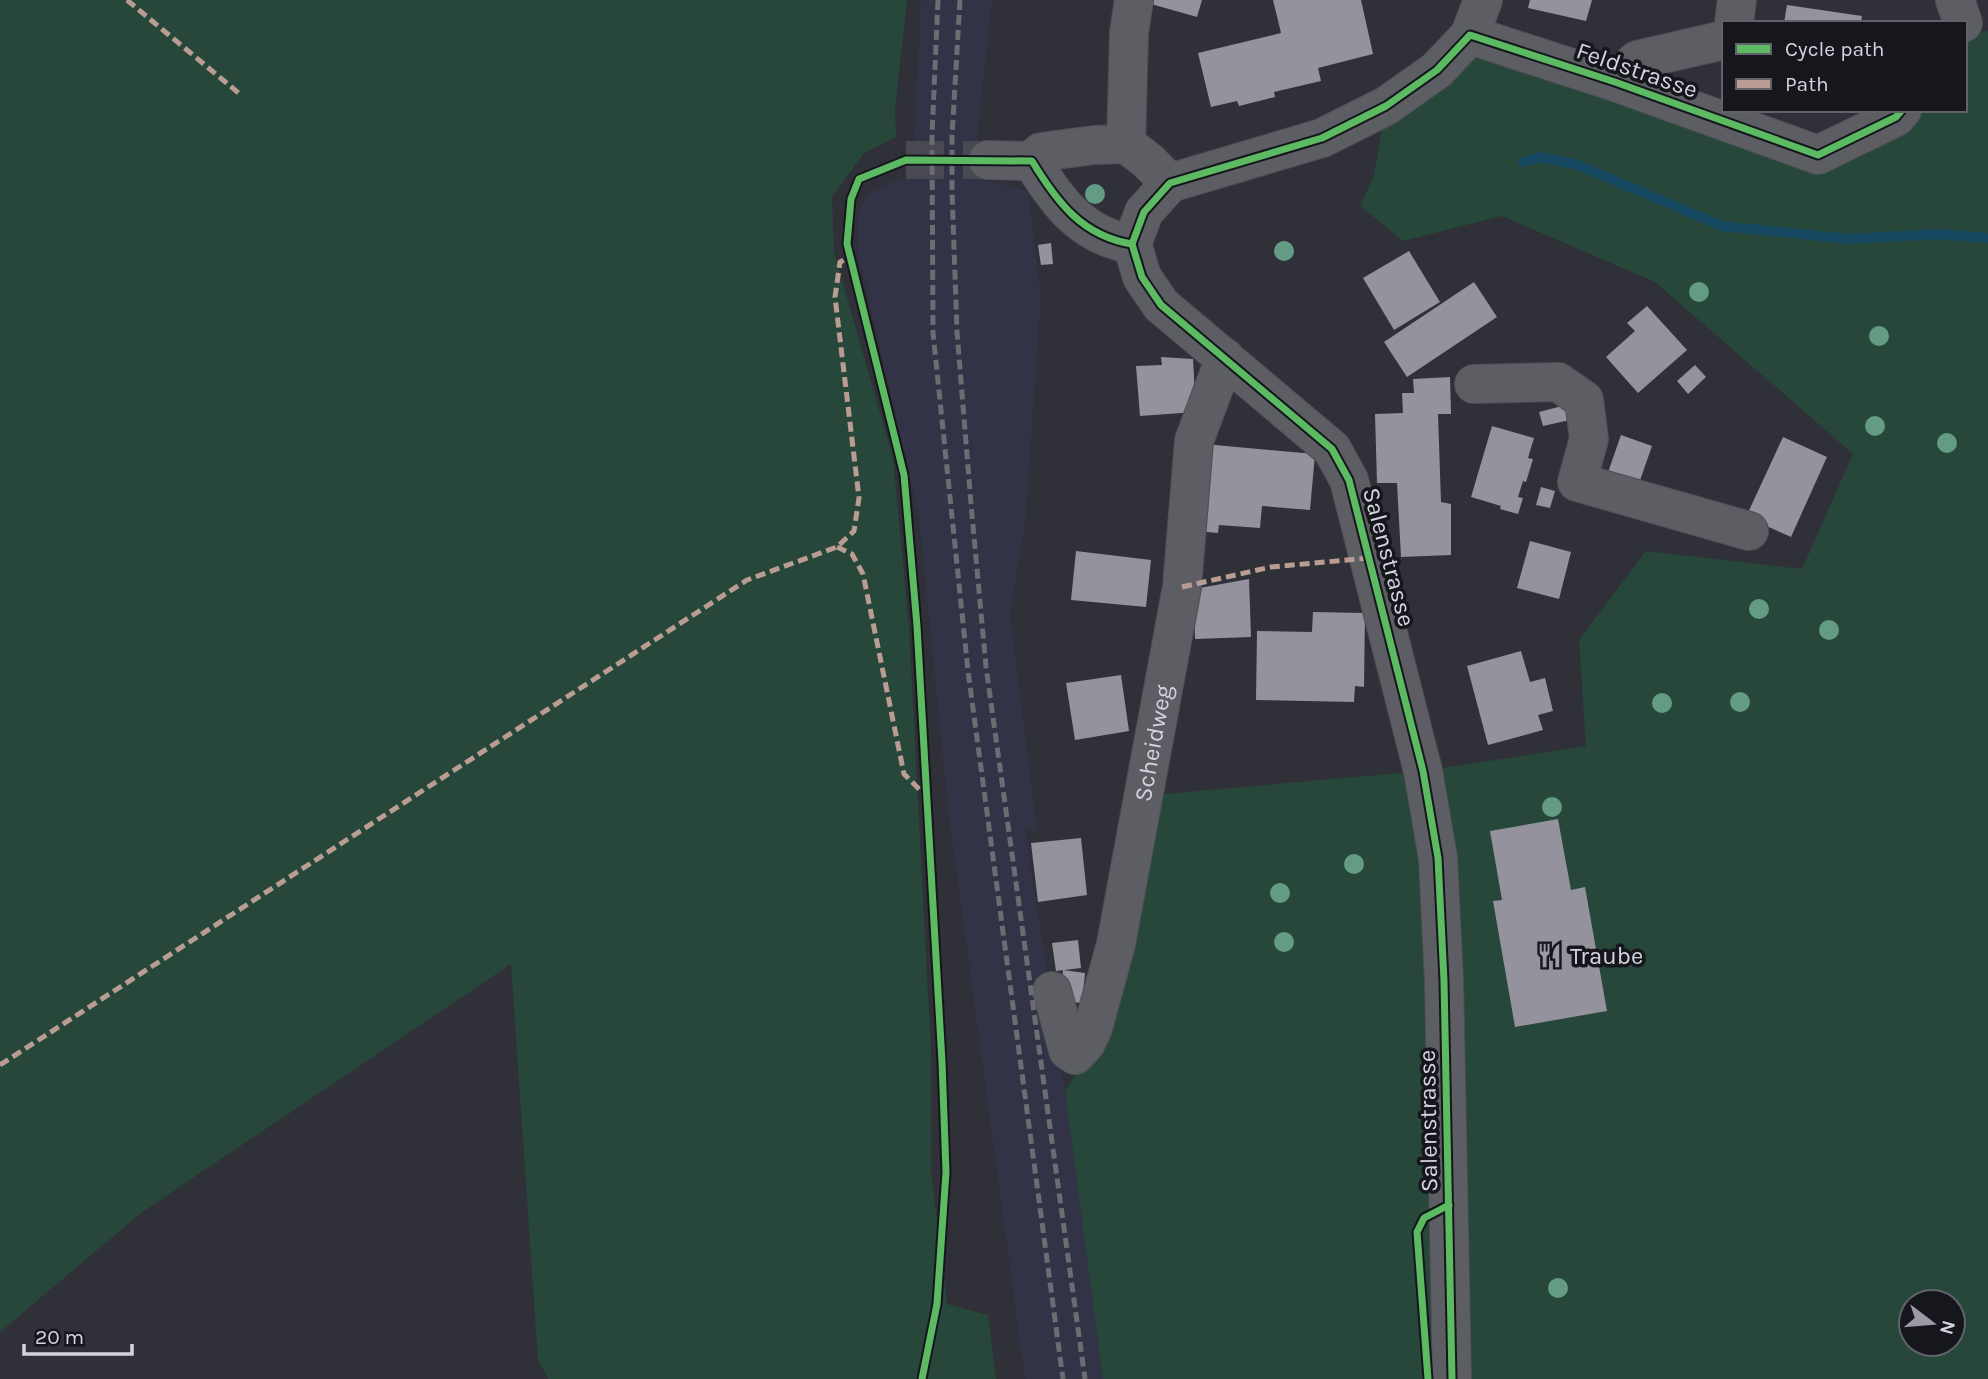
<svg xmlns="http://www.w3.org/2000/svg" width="1988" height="1379" font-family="Karla,sans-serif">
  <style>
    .built { fill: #333348 }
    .green { fill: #264739; fill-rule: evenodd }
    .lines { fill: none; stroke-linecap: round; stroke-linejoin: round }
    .stream { stroke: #174962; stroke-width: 10 }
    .building { fill: #94929c }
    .minor-tunnel { stroke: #484952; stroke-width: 38; stroke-dasharray: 38 19; stroke-linecap: butt }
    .minor-casing { stroke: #4e4e55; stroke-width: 40 }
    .minor { stroke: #5d5e64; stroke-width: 38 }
    .rail { stroke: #6c6c71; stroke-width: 5; stroke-dasharray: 10 5; stroke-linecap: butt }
    .quiet { stroke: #b99d93; stroke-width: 5; stroke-dasharray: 10 5; stroke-linecap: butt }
    .cycleway-casing { stroke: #16161d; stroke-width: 11 }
    .cycleway { stroke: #5cba63; stroke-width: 7 }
    .tree { fill: #639b84 }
    .labels { text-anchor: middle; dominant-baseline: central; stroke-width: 7; stroke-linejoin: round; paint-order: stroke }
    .street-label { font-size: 24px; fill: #d3d4de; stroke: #16161d }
    .poi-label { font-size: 24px; fill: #d3d4de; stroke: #16161d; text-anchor: start }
  </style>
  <rect width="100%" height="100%" fill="#303039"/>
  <!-- built -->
  <polygon class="built" points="921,0 992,0 977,138 977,178 1028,191 1041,298 1025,523 1010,612 1037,832 1025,828 1065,1091 1103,1379 1025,1379 948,809 918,509 857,250 858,215 868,195 893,181 907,180 914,138"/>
  <!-- green -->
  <g class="green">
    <polygon points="0,0 907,0 895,110 896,137 864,153 832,197 834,252 893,458 909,627 931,1052 931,1172 947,1304 988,1315 996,1379 548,1379 538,1360 511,964 141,1213 0,1332"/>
    <path d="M 1988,31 L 1988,1379 L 1103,1379 L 1065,1091 L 1081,1067 L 1153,795 L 1423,771 L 1586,746 L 1579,640 L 1646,551 L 1802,569 L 1853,454 L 1655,282 L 1502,216 L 1403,241 L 1360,206 L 1374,175 L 1386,106 L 1470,35 L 1818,155 L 1902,110 L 1965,110 L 1965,35 L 1967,33 ZM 1911,1302 L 1953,1302 L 1953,1344 L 1911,1344 Z"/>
  </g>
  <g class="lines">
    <!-- stream -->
    <polyline class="stream" points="1523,162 1541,157 1578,165 1722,226 1849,239 1938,234 1988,238"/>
  </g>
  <!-- building -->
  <g class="building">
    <polygon points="1137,0 1202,0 1197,17"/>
    <polygon points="1273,0 1361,0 1373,54 1318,68 1321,81 1274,92 1275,97 1239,106 1237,101 1211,107 1198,53 1281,33"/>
    <polygon points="1530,0 1592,0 1586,21 1528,8"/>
    <polygon points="1787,5 1862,16 1861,23 1784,23"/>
    <polygon points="1051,243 1053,264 1041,265 1038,245"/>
    <polygon points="1409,251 1440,302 1394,330 1363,278"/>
    <polygon points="1474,282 1497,317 1407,377 1384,342"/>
    <polygon points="1647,306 1687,350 1638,393 1606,357 1635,331 1627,323"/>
    <polygon points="1161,357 1193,359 1196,412 1140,416 1136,366 1162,365"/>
    <polygon points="1695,365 1706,377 1688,394 1677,381"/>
    <polygon points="1450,377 1451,414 1438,414 1441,502 1451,504 1451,555 1401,557 1397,483 1377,483 1375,414 1403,413 1402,393 1414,393 1413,379"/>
    <polygon points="1566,405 1570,420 1543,426 1539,412"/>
    <polygon points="1492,426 1534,438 1528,458 1533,459 1526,482 1523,481 1518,497 1523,498 1518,514 1500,509 1501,506 1471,497"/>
    <polygon points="1621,435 1652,446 1636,492 1605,481"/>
    <polygon points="1783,437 1827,457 1791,537 1746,517"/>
    <polygon points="1204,444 1315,454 1310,510 1262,506 1260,528 1219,525 1218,533 1196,531"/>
    <polygon points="1541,487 1555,491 1550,508 1536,505"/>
    <polygon points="1530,541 1571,552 1559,599 1517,588"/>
    <polygon points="1076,551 1151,560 1146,607 1071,600"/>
    <polygon points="1249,579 1251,637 1195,639 1194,589"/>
    <polygon points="1313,612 1365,613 1364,687 1355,686 1354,702 1256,700 1257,631 1312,632"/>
    <polygon points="1521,651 1530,682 1545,678 1553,711 1538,715 1543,730 1488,745 1467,666"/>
    <polygon points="1121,675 1129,731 1075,740 1066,683"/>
    <polygon points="1558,819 1571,890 1585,887 1607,1011 1515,1027 1493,901 1502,900 1490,831"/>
    <polygon points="1081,838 1087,895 1038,902 1031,843"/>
    <polygon points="1078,940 1081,968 1056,971 1052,943"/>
    <polygon points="1063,970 1085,973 1082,1003 1060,1001"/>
  </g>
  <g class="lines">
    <!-- minor-tunnel -->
    <polyline class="minor-tunnel" points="906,160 988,160"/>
    <defs>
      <g id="minor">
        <polyline points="1955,0 1963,23"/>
        <polyline points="1734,23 1737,0"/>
        <polyline points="1470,35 1615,82 1818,155 1896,117 1902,110"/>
        <polyline points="1615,82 1637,60 1724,40"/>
        <polyline points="1126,144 1129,33 1134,0"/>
        <polyline points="988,160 1032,161 1041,152 1094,145 1126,144 1148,161 1170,183"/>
        <path d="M 1032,161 C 1057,202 1082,236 1132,244"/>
        <polyline points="1474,384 1558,382 1584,400 1589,439 1577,482 1749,531"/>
        <path id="s1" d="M 1052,991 L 1068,1050 L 1075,1055 L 1086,1043 L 1093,1028 L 1116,944 L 1182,587 L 1194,441 L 1225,358"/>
        <polyline points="1452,1379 1444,981 1438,858 1423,771 1349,480 1332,449 1161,305 1142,277 1132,244 1144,212 1170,183 1322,138 1386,106 1437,70 1470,35 1483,0"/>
      </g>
    </defs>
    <!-- minor casing -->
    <use href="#minor" class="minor-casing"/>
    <!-- minor -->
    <use href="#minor" class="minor"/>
    <!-- rail -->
    <g class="rail">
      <polyline points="938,0 932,135 933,333 968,671 1063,1379"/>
      <polyline points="960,0 952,136 952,191 957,332 971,504 986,667 1085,1379"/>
    </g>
    <!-- quiet -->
    <g class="quiet">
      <polyline points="127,0 241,95"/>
      <polyline points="837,547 852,554 863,574 904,774 927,797"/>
      <polyline points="1182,587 1271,567 1369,558"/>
      <polyline points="0,1065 747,580 837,547 854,531 859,498 835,297 840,262 850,257"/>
    </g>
    <defs>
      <g id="cycleway">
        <path d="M 922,1379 L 937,1304 L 946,1172 L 942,1062 L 917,626 L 904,475 L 847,244 L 851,199 L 859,179 L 906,160 L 1032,161 C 1057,202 1082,236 1132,244"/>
        <polyline points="1428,1379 1417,1232 1424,1218 1449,1205"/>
        <polyline points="1452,1379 1444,981 1438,858 1423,771 1349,480 1332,449 1161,305 1142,277 1132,244 1144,212 1170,183 1322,138 1386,106 1437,70 1470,35 1615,82 1818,155 1896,117 1902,110"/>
      </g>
    </defs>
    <!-- cycleway casing -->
    <use href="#cycleway" class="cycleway-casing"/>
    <!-- cycleway -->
    <use href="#cycleway" class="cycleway"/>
  </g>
  <!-- trees -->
  <g class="tree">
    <circle cx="1095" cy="194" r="10"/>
    <circle cx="1284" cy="251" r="10"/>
    <circle cx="1699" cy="292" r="10"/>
    <circle cx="1879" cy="336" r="10"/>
    <circle cx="1875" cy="426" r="10"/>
    <circle cx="1947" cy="443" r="10"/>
    <circle cx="1759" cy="609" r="10"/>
    <circle cx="1829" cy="630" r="10"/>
    <circle cx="1740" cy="702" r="10"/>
    <circle cx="1662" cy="703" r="10"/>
    <circle cx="1552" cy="807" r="10"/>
    <circle cx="1354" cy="864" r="10"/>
    <circle cx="1280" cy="893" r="10"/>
    <circle cx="1284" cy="942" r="10"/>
    <circle cx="1558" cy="1288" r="10"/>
  </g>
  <!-- icons -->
  <defs>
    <symbol id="restaurant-bare" viewBox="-9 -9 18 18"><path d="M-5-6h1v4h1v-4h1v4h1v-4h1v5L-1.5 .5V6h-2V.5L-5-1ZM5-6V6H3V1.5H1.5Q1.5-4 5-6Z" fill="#9a9ba4" stroke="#16161d" stroke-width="2.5" paint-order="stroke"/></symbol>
  </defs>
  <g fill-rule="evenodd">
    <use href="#restaurant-bare" x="1532" y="938" width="35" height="35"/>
  </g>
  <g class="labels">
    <!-- street labels -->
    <g class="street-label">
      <text transform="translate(1637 70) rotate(19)">Feldstrasse</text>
      <text transform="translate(1389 557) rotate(75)">Salenstrasse</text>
      <text stroke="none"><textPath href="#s1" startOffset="394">Scheidweg</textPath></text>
      <text transform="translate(1428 1121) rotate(-91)">Salenstrasse</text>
    </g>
    <!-- poi labels -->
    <g class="poi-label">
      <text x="1570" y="956">Traube</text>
    </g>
  </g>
  <!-- legend -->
  <rect x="1722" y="21" width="245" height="91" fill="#16161d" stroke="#62626a" stroke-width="2"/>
  <rect x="1736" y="44" width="35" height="10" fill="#5cba63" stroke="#62626a" stroke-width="2"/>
  <text x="1785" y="56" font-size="21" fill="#d3d4de">Cycle path</text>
  <rect x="1736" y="79" width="35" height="10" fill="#b99d93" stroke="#62626a" stroke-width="2"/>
  <text x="1785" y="91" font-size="21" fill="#d3d4de">Path</text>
  <!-- north arrow -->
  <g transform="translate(1932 1323) rotate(106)"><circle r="33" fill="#16161d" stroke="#62626a" stroke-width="2"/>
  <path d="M0-5L12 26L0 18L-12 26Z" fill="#9a9ba4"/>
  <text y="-10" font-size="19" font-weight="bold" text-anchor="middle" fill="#d3d4de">N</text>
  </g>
  <!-- scale -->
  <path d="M24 1344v10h108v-10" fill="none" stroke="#d3d4de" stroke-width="3.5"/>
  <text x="35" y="1344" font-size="21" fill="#d3d4de" stroke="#16161d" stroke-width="5" paint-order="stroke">20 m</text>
</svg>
